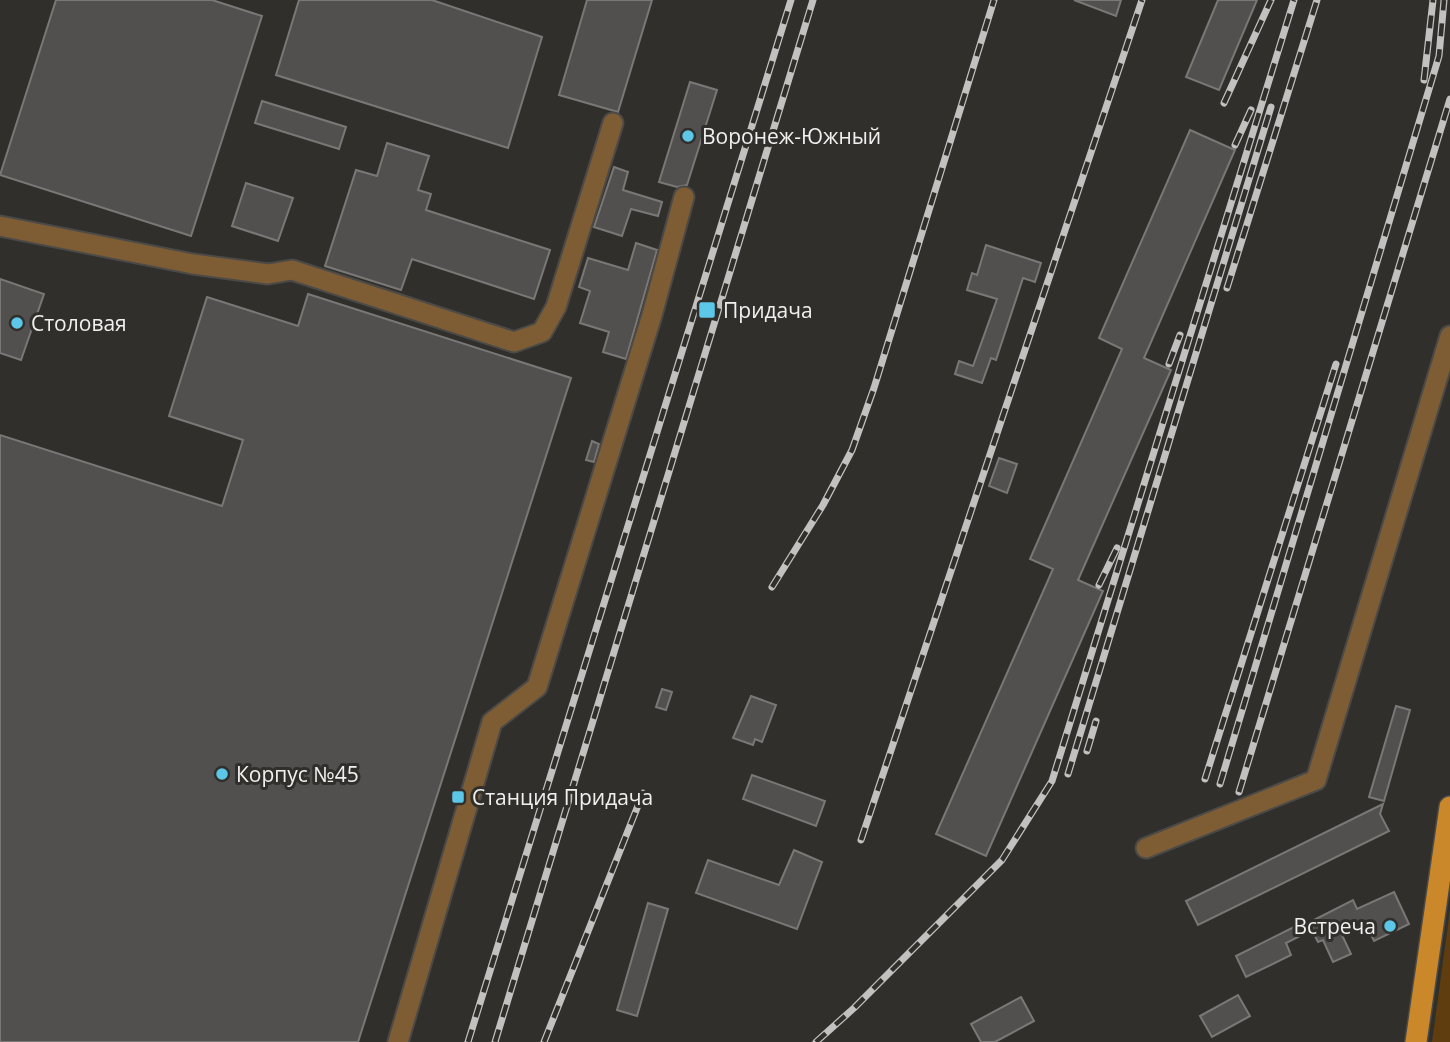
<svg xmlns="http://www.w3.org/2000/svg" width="1450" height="1042" font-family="'Open Sans',sans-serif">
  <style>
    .green { fill: #5f3d0e }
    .building { fill: #52504e; stroke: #7a7876; stroke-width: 2 }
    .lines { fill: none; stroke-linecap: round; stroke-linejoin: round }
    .minor-casing { stroke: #4b4a47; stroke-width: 23 }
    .major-casing { stroke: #4b4a47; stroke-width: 24 }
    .minor { stroke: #7e5d35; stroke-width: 19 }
    .major { stroke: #cb882a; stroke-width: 21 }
    .rail-casing { stroke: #c2c1c0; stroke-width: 7 }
    .rail { stroke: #302f2c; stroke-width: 4.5; stroke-dasharray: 13; stroke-linecap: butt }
    .poi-dot { fill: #5cc7e7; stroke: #302f2c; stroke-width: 2.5 }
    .labels { text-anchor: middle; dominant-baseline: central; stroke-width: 6; stroke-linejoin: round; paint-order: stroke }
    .poi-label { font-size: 21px; fill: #f1f0ef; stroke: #302f2c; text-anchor: start }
  </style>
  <rect width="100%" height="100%" fill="#302f2c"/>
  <!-- green -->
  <polygon class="green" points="1450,910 1450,1042 1432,1042"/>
  <!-- building -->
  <g class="building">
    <polygon points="56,0 212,0 262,16 191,236 0,175"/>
    <polygon points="299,0 432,0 542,37 508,148 276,75"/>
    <polygon points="587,0 652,0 618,112 559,95"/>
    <polygon points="1074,0 1121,0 1116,16"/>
    <polygon points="1218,0 1257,0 1219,90 1186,77"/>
    <polygon points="690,82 717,90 687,185 677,187 659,182"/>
    <polygon points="262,101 346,127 339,149 255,123"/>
    <polygon points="1190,130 1235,150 1144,358 1171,370 1078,580 1103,591 986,856 936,834 1053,569 1030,559 1122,349 1099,338"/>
    <polygon points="387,143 429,156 418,190 431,194 426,210 550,250 534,299 412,259 401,290 325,266 356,170 377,176"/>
    <polygon points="614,167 628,172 623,190 662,202 658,216 631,209 622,236 594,227"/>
    <polygon points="246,183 293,198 278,241 232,226"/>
    <polygon points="636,243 657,250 626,359 603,352 609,332 580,323 590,291 579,287 588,258 628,270"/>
    <polygon points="986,245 1041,263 1035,282 1023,278 996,360 991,358 982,383 955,374 959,361 973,366 997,299 967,290 972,273 977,275"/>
    <polygon points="0,279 44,294 21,360 0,353"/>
    <polygon points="308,294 571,378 358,1042 0,1042 0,435 222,506 243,440 169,416 207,297 298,326"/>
    <polygon points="592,441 599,444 594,462 586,460"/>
    <polygon points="999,458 1017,464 1007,493 989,486"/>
    <polygon points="662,689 672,692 666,710 656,707"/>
    <polygon points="751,696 776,705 762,742 755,739 753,745 733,738"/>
    <polygon points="1396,706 1410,710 1384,801 1369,797"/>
    <polygon points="752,775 825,801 816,826 743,799"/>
    <polygon points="1383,804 1380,814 1389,831 1198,925 1186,901"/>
    <polygon points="794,850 822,862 797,929 696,893 708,860 779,885"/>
    <polygon points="1394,892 1409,924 1374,941 1366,924 1342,935 1351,954 1333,962 1323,940 1318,942 1308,923 1353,900 1357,909"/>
    <polygon points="648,903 668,909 637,1016 617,1010"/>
    <polygon points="1298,925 1302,935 1286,943 1291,955 1246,977 1236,956"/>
    <polygon points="1238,995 1250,1016 1212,1037 1200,1016"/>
    <polygon points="1021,997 1034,1021 995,1042 981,1042 971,1024"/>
  </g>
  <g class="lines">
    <defs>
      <g id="minor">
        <polyline points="0,226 193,264 268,274 292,270 514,342 542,332 556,307 613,123"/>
        <polyline points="1146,848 1316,780 1450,336"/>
        <polyline points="398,1042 492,722 537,687 652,315 684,197"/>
      </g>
      <polyline id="major" points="1416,1042 1450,807"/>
    </defs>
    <!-- minor casing -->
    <use href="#minor" class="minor-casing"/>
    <!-- major casing -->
    <use href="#major" class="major-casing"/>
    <!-- minor -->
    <use href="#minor" class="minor"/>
    <!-- major -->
    <use href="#major" class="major"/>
    <defs>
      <g id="rail">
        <polyline points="1424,80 1433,0"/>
        <polyline points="1224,103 1271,0"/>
        <polyline points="1235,145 1251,110"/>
        <polyline points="1227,288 1317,0"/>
        <polyline points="1169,364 1180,335"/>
        <polyline points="1099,585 1117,548"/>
        <polyline points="772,587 823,505 852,450 874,388 994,0"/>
        <polyline points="1087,751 1096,721"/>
        <polyline points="1068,774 1271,107"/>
        <polyline points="1205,779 1336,364"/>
        <polyline points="1220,784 1439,56 1444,0"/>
        <polyline points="1239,792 1450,99"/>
        <polyline points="861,840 1142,0"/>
        <polyline points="468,1042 791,0"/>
        <polyline points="495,1042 813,0"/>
        <polyline points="544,1042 643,793"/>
        <polyline points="816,1042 854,1008 1002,860 1052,781 1294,0"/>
      </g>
    </defs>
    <!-- rail casing -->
    <use href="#rail" class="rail-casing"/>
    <!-- rail -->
    <use href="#rail" class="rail"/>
  </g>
  <!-- markers -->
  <g class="poi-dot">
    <circle cx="688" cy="136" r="7"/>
    <rect x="698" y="301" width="18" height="18" rx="3.5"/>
    <circle cx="17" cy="323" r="7"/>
    <circle cx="222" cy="774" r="7"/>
    <rect x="451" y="790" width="14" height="14" rx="3.5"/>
    <circle cx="1390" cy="926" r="7"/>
  </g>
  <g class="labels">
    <!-- poi labels -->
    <g class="poi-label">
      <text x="702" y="136">Воронеж-Южный</text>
      <text x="723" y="310">Придача</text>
      <text x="31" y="323">Столовая</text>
      <text x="236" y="774">Корпус №45</text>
      <text x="472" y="797">Станция Придача</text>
      <text x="1376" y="926" text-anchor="end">Встреча</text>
    </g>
  </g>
</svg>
